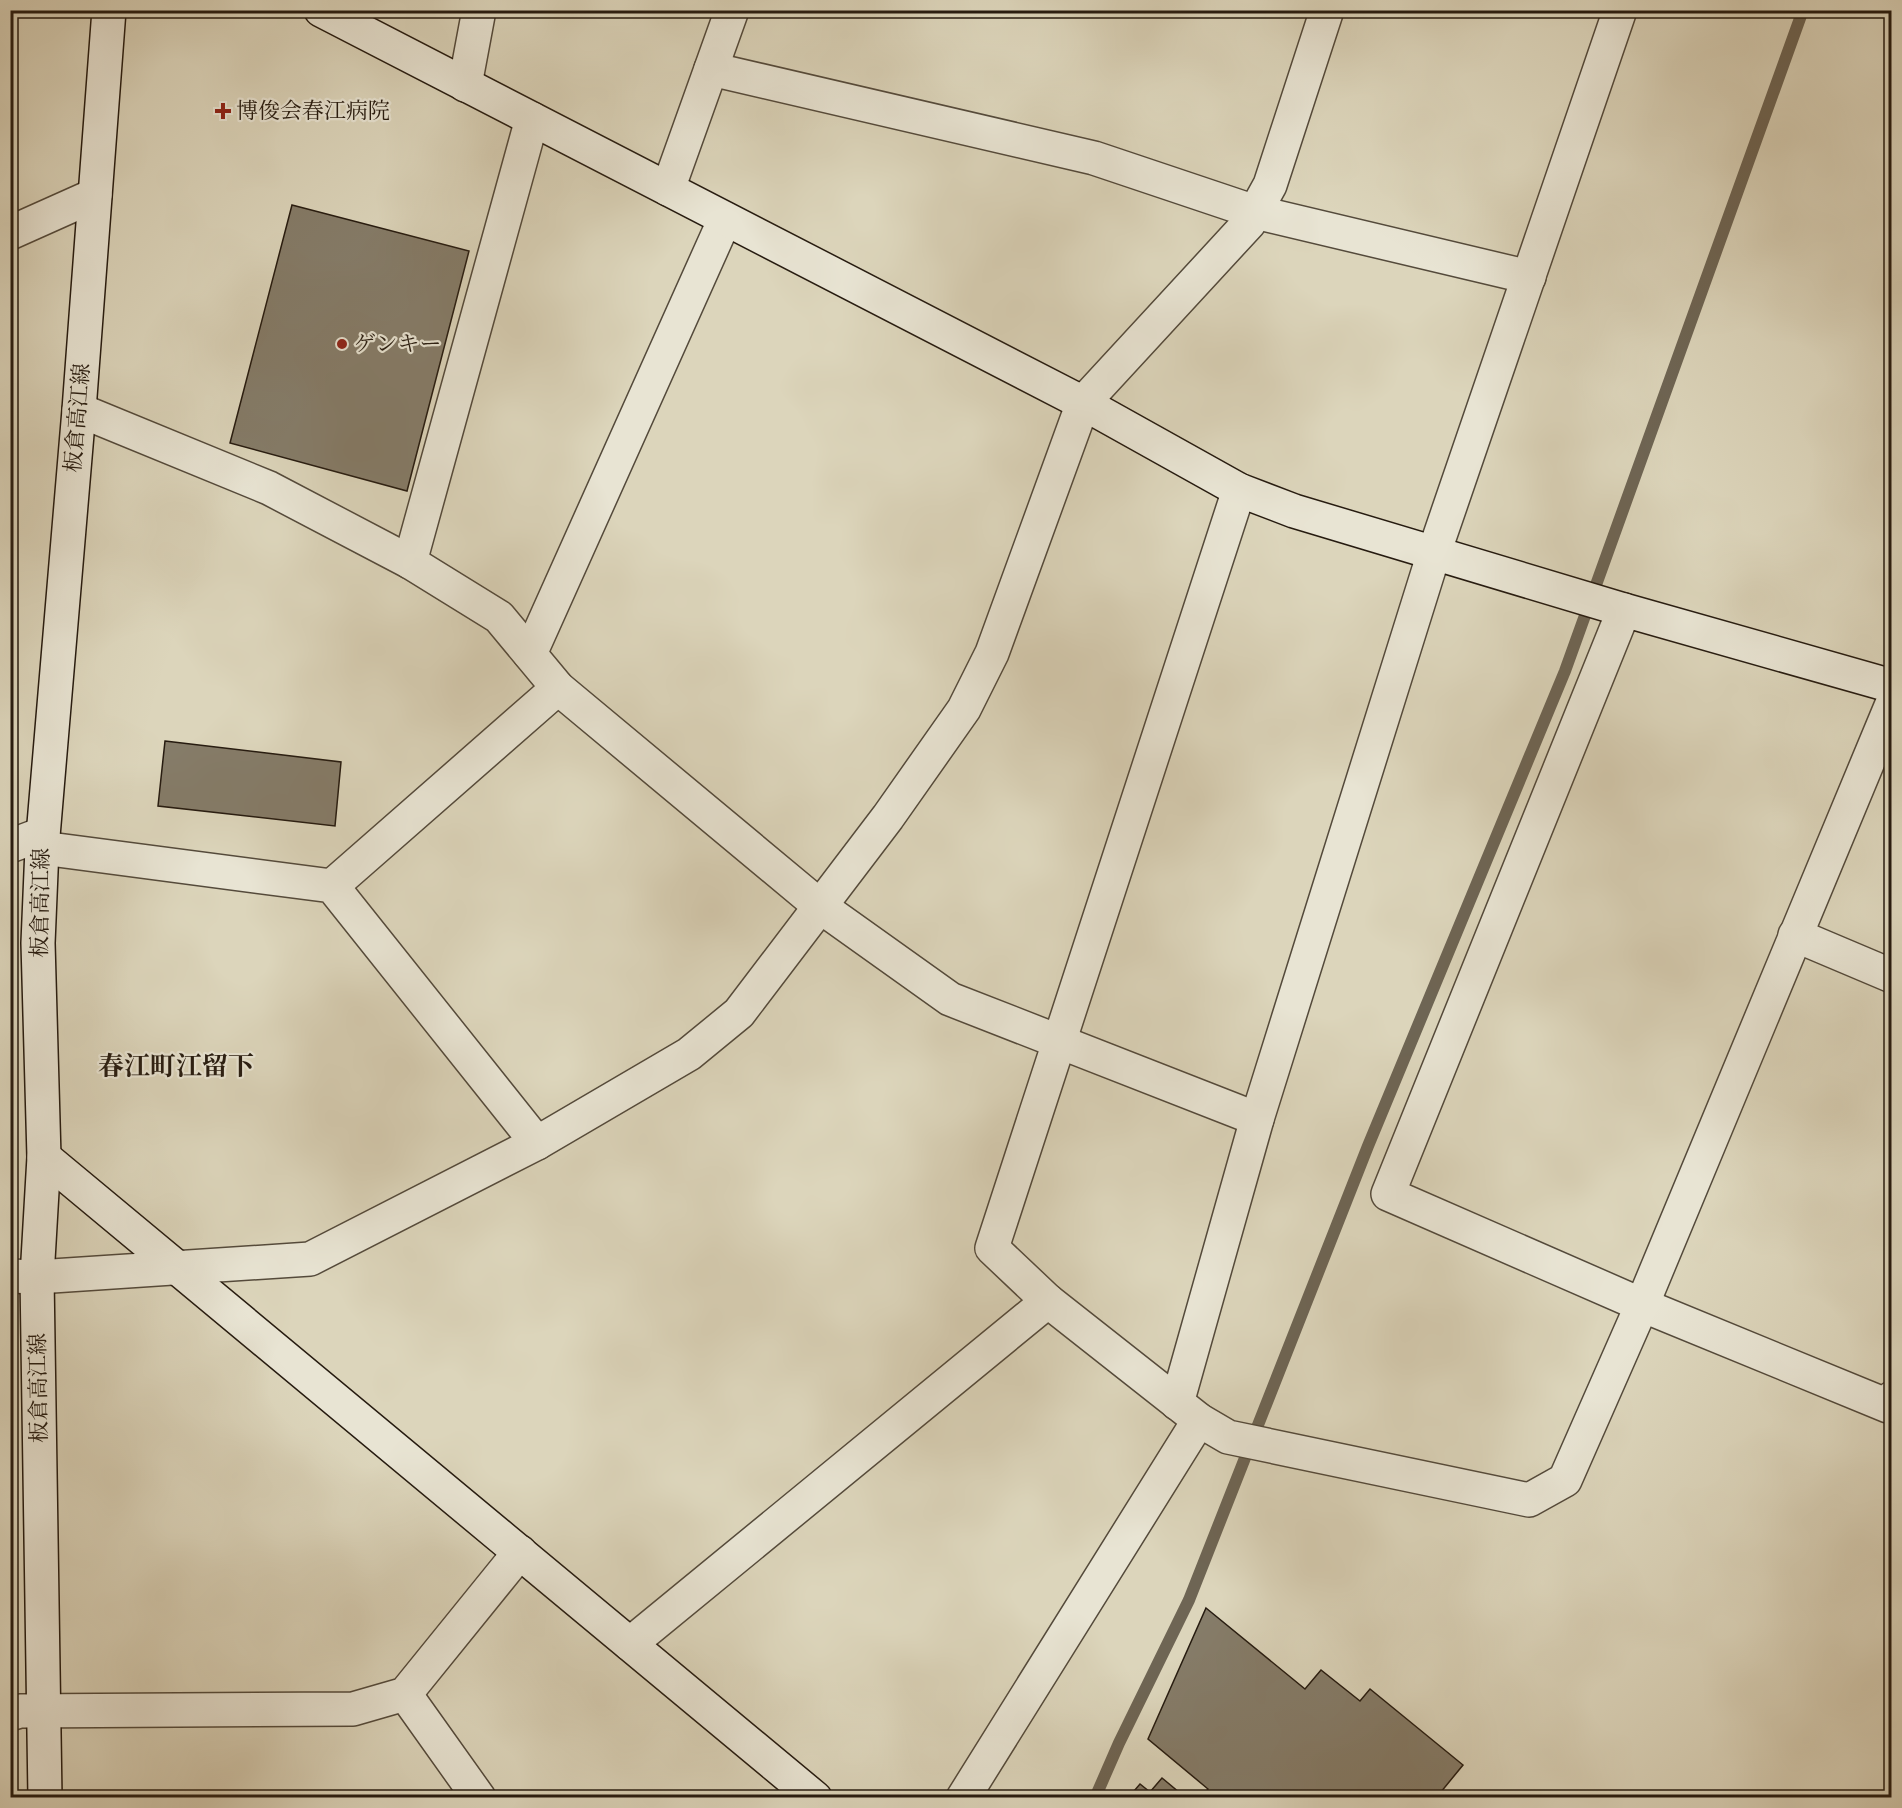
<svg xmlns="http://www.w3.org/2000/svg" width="1902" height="1808" font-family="'IM FELL DW Pica','Noto Serif JP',serif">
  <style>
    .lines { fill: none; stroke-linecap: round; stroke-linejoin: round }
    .stream { stroke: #6e6554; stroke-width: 12 }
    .building { fill: #857c69; stroke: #261b10; stroke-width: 1.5 }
    .street-casing { stroke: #544a3b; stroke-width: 36 }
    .secondary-casing { stroke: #261b10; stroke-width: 36 }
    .street { stroke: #e8e4d3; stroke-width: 33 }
    .secondary { stroke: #e8e4d3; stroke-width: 33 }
    .poi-dot { fill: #8f2418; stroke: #e8e4d3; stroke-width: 2 }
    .labels { text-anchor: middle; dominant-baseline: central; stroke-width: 4.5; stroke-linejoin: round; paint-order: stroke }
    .poi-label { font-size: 22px; fill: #261b10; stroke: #e8e4d3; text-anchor: start }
    .street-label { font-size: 22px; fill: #261b10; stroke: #e8e4d3 }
    .quarter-label { font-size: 26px; font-weight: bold; fill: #261b10; stroke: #e8e4d3 }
  </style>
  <rect width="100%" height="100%" fill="#dcd5bb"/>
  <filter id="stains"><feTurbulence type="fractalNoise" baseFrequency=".00333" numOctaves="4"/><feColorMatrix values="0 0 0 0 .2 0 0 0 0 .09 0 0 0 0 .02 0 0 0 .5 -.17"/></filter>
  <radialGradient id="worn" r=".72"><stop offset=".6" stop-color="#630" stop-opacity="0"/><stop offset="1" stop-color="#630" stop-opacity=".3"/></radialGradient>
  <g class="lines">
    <!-- stream -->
    <polyline class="stream" points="1095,1798 1119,1743 1189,1600 1368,1146 1565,671 1803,10"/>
  </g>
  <!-- building -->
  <g class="building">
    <polygon points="292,205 469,251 407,491 230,443"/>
    <polygon points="165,741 341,762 335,826 158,806"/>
    <polygon points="1206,1608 1305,1689 1321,1670 1360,1701 1370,1689 1463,1765 1436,1798 1201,1798 1208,1789 1148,1739"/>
    <polygon points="1162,1778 1186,1798 1128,1798 1140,1784 1150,1792"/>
  </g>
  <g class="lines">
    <defs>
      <g id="street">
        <polyline points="711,69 1094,158 1255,212 1529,277"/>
        <polyline points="465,85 479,10"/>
        <polyline points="668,189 732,10"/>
        <polyline points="10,233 95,195"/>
        <polyline points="79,410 269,488 410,562 499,617 558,688 821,907 950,999 1257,1119"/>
        <polyline points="410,562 532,119"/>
        <polyline points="1624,610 1388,1194 1642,1305 1888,1406 1892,1398"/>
        <polyline points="530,654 725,219"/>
        <polyline points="10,846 42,834"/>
        <polyline points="42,848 332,886 537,1143"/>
        <polyline points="332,886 558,688"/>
        <polyline points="1795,935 1892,976"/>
        <polyline points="10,1276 37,1277 310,1259 537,1143 689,1054 739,1013 888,817 964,709 992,653 1083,403 1249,223 1270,185 1327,10"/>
        <polyline points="1048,1301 992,1248 1239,490"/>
        <polyline points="1177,1403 1257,1119 1434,553 1620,10"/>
        <polyline points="630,1644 1048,1301 1199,1420 1228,1437 1529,1500 1565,1480 1642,1305 1892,704"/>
        <polyline points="405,1694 479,1798"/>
        <polyline points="10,1714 20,1711 353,1709 405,1694 520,1552"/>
        <polyline points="963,1798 1199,1420"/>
      </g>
      <g id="secondary">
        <polyline points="321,10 1083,403 1239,490 1294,511 1624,610 1892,686"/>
        <polyline points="44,1157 815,1798"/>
        <polyline points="45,1798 37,1277 44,1157 38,943 42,848 79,410 109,10"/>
      </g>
    </defs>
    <!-- street casing -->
    <use href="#street" class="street-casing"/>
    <!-- secondary casing -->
    <use href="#secondary" class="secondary-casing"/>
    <!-- street -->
    <use href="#street" class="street"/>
    <!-- secondary -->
    <use href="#secondary" class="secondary"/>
  </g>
  <!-- markers -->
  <g class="poi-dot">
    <path d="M220 102h6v6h6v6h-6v6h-6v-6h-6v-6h6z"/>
    <circle cx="342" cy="344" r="6"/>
  </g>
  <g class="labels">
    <!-- poi labels -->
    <g class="poi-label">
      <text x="236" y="111">博俊会春江病院</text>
      <text x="354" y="344">ゲンキー</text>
    </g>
    <!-- street labels -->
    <g class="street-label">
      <text transform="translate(78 418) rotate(-85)">板倉高江線</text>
      <text transform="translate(41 903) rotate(-89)">板倉高江線</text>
      <text transform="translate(39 1388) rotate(-91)">板倉高江線</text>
    </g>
    <!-- quarter labels -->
    <g class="quarter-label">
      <text x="176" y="1067">春江町江留下</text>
    </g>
  </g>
  <!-- margin -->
  <rect width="1902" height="1808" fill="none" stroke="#dcd5bb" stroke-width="36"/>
  <rect x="12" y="12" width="1878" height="1784" fill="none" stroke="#261b10" stroke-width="3"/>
  <rect x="18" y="18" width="1866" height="1772" fill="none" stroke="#261b10" stroke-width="1.5"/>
  <rect width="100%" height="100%" filter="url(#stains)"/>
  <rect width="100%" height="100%" fill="url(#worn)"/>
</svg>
